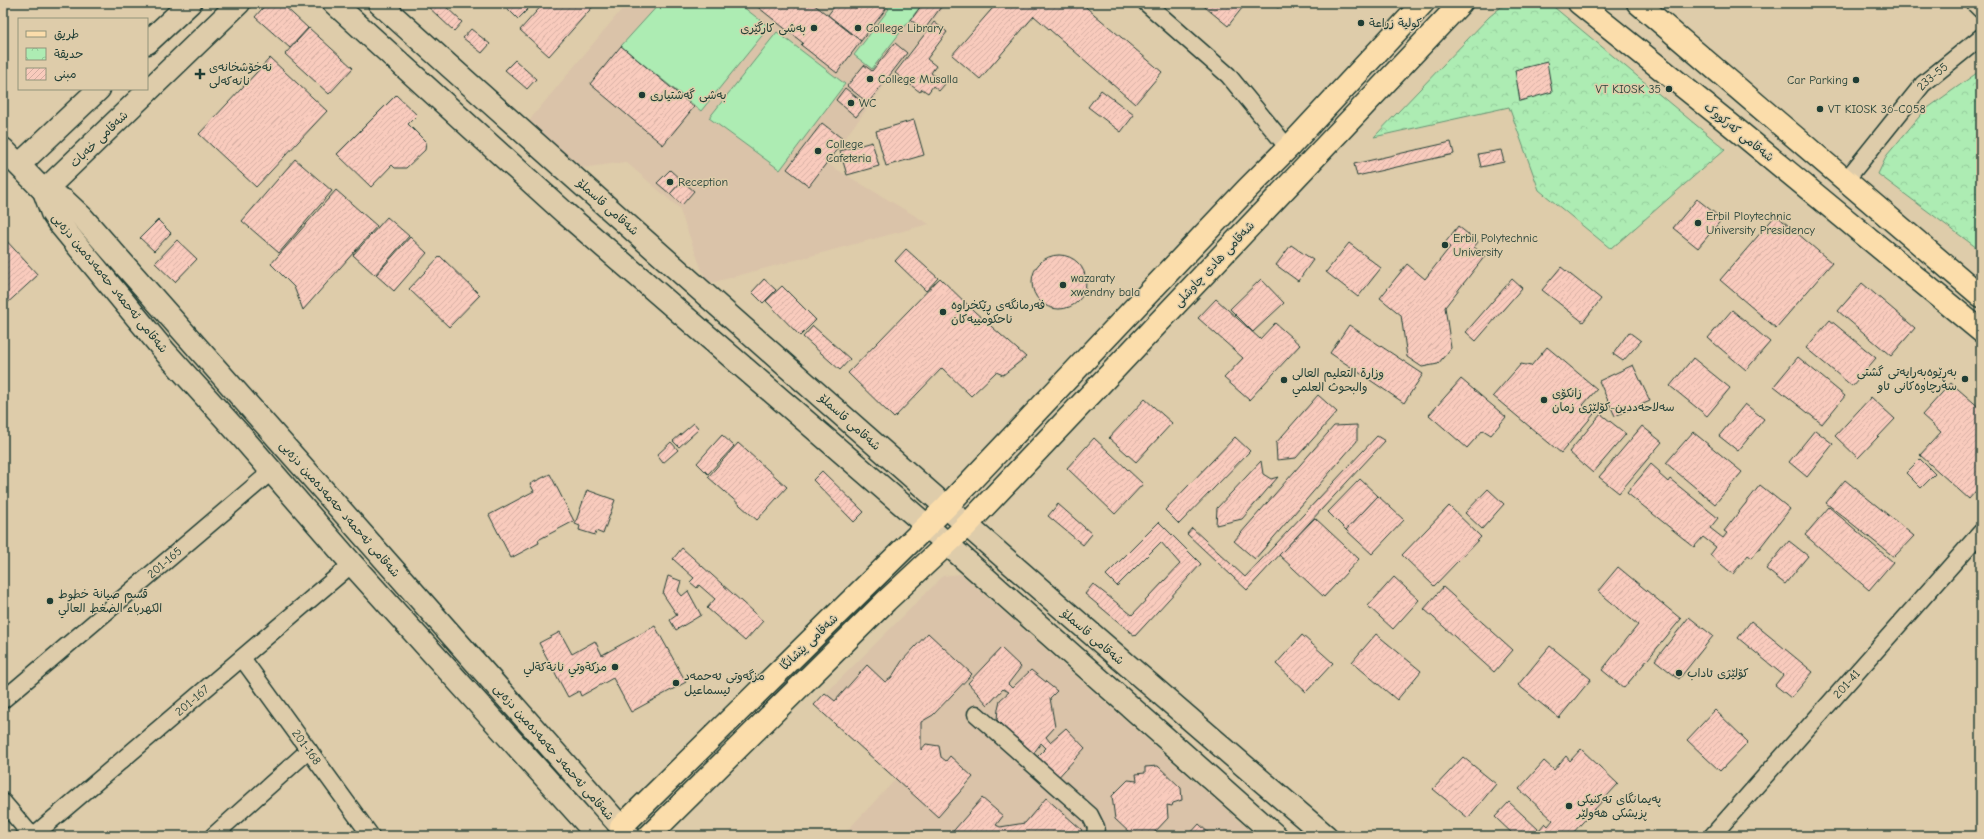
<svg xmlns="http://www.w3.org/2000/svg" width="1984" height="839" font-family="'Comic Neue','Playpen Sans Arabic',sans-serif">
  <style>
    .built { fill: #dac3a9 }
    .grass { fill: #adecb3; stroke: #669474 }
    .park { fill: url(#park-crowns); stroke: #669474 }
    .building { fill: url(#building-hatch); stroke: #1f3d34 }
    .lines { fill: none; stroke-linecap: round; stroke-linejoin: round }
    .street-casing { stroke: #1f3d34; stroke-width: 19 }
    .secondary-casing { stroke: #1f3d34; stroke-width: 25 }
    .primary-casing { stroke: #1f3d34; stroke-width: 25 }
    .highway-casing { stroke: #1f3d34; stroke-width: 25 }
    .street { stroke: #deccaa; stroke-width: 16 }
    .secondary { stroke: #deccaa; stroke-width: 22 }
    .primary { stroke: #fbddab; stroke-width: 22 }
    .highway { stroke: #fbddab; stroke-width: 22 }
    .poi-dot { fill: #1f3d34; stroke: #deccaa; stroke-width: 1.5 }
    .labels { text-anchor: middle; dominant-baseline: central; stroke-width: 3; stroke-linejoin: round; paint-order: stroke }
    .poi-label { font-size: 12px; fill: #1f3d34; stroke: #deccaa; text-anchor: start }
    .street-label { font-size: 12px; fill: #1f3d34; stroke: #deccaa }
  </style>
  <defs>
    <pattern id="park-crowns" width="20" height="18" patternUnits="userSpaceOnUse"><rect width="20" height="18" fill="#adecb3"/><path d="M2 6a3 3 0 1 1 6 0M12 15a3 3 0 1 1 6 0" fill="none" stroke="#94cb9b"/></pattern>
    <pattern id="building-hatch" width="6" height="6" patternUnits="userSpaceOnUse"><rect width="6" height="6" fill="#f9cbbd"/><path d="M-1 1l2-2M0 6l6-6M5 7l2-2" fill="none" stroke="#d5afa3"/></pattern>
  </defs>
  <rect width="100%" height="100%" fill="#deccaa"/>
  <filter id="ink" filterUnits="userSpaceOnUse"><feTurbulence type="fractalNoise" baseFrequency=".025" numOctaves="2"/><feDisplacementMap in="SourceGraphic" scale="8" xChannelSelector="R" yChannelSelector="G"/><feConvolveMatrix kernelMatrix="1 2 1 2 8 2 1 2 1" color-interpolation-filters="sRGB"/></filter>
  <g filter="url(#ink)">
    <!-- built -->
    <g class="built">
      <polygon points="627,3 947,3 826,163 929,224 707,284 679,208 626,162 566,170 523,132 532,117"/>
      <polygon points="961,574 1256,836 842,836 896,779 814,705 943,576"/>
    </g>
    <!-- grass -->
    <g class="grass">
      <polygon points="660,3 738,3 769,27 701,111 621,46"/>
      <polygon points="881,3 923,3 872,69 854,55 889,9"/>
      <polygon points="777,32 845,84 780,170 709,118"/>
    </g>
    <!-- park -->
    <g class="park">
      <polygon points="1506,3 1549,3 1725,149 1611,249 1539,190 1509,107 1374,137 1489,17"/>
      <polygon points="1981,70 1981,251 1878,174 1887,155 1925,110"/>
    </g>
    <!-- building -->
    <g class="building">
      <polygon points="267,3 281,3 308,28 290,48 255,17"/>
      <polygon points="424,3 442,3 462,22 454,31"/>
      <polygon points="502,3 532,3 533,4 518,19"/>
      <polygon points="544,3 596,3 549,56 520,30"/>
      <polygon points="755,3 812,3 861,41 837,73 801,45 803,43 754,4"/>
      <polygon points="837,3 878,3 886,9 861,41 828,15"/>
      <polygon points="923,3 944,3 924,30 911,20"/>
      <polygon points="997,3 1081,3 1162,72 1135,104 1034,16 980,79 952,55"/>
      <polygon points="1185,3 1194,3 1191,7"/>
      <polygon points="1200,3 1246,3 1228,26"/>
      <polygon points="1272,3 1283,3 1278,8"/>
      <polygon points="934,22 947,32 927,59 936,66 931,73 945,84 939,91 933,86 928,93 922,89 920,92 895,73"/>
      <polygon points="309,28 353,68 329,94 285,54"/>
      <polygon points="471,29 490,44 482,53 463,38"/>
      <polygon points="895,43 907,53 868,103 847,86 864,65 872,71"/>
      <polygon points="621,46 694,107 663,145 590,84"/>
      <polygon points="270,58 327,111 256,187 199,134"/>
      <polygon points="515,60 536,79 527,89 505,70"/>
      <polygon points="1547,62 1552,92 1520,101 1515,70"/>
      <polygon points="845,88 866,105 856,117 836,100"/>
      <polygon points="1101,90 1134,115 1121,132 1088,107"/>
      <polygon points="396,95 417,115 408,124 426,142 425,150 406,168 395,168 392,165 371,187 337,154"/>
      <polygon points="914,120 924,155 886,166 876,131"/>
      <polygon points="822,123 844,140 809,186 787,169"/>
      <polygon points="872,142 879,166 847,175 840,151"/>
      <polygon points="1451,142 1454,154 1357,176 1354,164"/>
      <polygon points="1501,150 1504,162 1481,167 1478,154"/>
      <polygon points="295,159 332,191 279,253 242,221"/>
      <polygon points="670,170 682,181 670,194 657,183"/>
      <polygon points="682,181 694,191 682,205 670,194"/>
      <polygon points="336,190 377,226 303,310 294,287 271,264"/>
      <polygon points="1697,199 1722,219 1698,248 1673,228"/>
      <polygon points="1776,215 1832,263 1776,328 1720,280"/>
      <polygon points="387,217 409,236 375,275 353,255"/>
      <polygon points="158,220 171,233 154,251 140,238"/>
      <polygon points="1458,226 1478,242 1474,247 1485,256 1445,307 1451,348 1438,364 1422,367 1407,357 1401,315 1380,298 1407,264 1425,279 1450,247 1445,243"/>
      <polygon points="3,237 38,275 3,307"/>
      <polygon points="410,237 427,253 394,291 376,275"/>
      <polygon points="177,240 197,259 175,282 155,263"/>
      <polygon points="1349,243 1381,268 1358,297 1326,272"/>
      <polygon points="1291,245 1313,260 1298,281 1276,265"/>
      <polygon points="906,249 938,278 926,291 895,261"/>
      <circle cx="1059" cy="282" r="27"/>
      <polygon points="440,256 480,295 449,327 409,289"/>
      <polygon points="1561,267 1601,299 1583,322 1542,290"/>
      <polygon points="940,278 975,312 1026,357 1003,375 996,372 971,396 942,368 894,418 848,373"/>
      <polygon points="764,279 776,290 763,303 752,292"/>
      <polygon points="1261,279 1284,303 1253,332 1230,309"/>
      <polygon points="1512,279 1522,288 1476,341 1466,332"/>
      <polygon points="1862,283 1915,328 1891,356 1838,311"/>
      <polygon points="782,286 816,320 800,336 766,301"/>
      <polygon points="1216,299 1260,339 1275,323 1300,345 1249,400 1224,378 1243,358 1198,318"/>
      <polygon points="1732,310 1770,342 1746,370 1708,338"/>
      <polygon points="1830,320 1876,358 1852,386 1806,348"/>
      <polygon points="1349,325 1423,374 1404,403 1330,353"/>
      <polygon points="813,326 850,359 840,370 803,337"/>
      <polygon points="1629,332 1641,341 1623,361 1613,354"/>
      <polygon points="1547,347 1597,389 1583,405 1594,414 1561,453 1493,396 1521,364 1531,366"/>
      <polygon points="1798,357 1845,396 1822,424 1774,386"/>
      <polygon points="1693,358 1730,388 1707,416 1670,386"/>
      <polygon points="1633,365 1650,401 1615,416 1599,381"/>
      <polygon points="1461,379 1506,417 1491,435 1483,430 1467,448 1429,415"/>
      <polygon points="1951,383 1981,409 1981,485 1969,499 1920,455 1941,432 1922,415"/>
      <polygon points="1318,395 1337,412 1296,458 1277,460 1276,443"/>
      <polygon points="1871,397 1895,419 1858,458 1835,436"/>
      <polygon points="1145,399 1172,423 1136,462 1109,438"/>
      <polygon points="1745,404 1764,419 1738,451 1719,436"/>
      <polygon points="1601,414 1626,434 1593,473 1569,452"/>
      <polygon points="694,423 699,429 679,447 673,441"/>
      <polygon points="1357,425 1357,441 1255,559 1234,541 1334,426"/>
      <polygon points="1642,426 1662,442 1619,493 1599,477"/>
      <polygon points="1815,430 1833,444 1807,477 1789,462"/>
      <polygon points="1693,432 1742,472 1715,504 1666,463"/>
      <polygon points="722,435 734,446 708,474 697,463"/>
      <polygon points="1377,436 1385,441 1247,590 1187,534 1192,528 1245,577"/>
      <polygon points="1235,437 1250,451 1179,524 1165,510"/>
      <polygon points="1094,438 1143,484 1115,514 1067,468"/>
      <polygon points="671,442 678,450 663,463 657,455"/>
      <polygon points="738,443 787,487 757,520 708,477"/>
      <polygon points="1920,459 1935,474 1921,488 1906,473"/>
      <polygon points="1261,461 1263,474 1271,479 1278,477 1242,519 1216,525 1217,508"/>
      <polygon points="1651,464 1660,472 1659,474 1668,482 1670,479 1718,518 1710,528 1723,538 1727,533 1724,531 1760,485 1790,509 1752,558 1748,555 1733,574 1710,555 1716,547 1703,537 1694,547 1627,493"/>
      <polygon points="822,471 864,512 854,522 813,480"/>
      <polygon points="550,474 574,521 538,540 539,543 511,558 489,515 534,491 530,484"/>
      <polygon points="1360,479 1378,496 1346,530 1328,512"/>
      <polygon points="1845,480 1914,536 1894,557 1826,503"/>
      <polygon points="1488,489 1504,504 1482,529 1465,513"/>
      <polygon points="587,490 615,500 603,534 596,531 595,535 579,530 580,526 575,524"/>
      <polygon points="1378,496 1404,520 1372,554 1346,530"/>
      <polygon points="1058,504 1092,534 1083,545 1048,516"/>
      <polygon points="1449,506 1481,537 1434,586 1402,555"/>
      <polygon points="1829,507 1893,562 1869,590 1805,535"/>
      <polygon points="1315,518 1359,559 1324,597 1279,555"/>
      <polygon points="1159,522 1201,564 1135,636 1085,594 1093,584 1132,615 1180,564 1161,542 1117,586 1106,575"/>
      <polygon points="1789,541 1808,556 1785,584 1766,569"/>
      <polygon points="682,548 763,621 745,641 707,608 715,599 699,585 697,588 690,582 694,578 673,559"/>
      <polygon points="1618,567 1681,619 1624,688 1602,670 1638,625 1598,591"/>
      <polygon points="668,576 681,581 678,591 682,596 688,591 701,615 676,630 670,620 677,615 663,594"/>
      <polygon points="1394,577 1419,600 1393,629 1368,606"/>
      <polygon points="1443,587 1513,650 1494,672 1424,609"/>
      <polygon points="1689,617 1713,636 1679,679 1655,660"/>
      <polygon points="1751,621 1813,672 1791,698 1775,685 1783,675 1738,638"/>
      <polygon points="655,626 686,682 631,712 613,678 581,696 579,691 568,697 539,643 560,632 572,654 595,641 602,655"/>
      <polygon points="928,633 972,674 933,715 921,722 921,750 926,744 939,746 941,757 946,761 950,756 973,777 938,817 814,705 825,693 835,701 867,665 885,682 891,678 902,661"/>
      <polygon points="1376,634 1421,671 1397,700 1352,662"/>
      <polygon points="1302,635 1333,663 1306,692 1276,664"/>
      <polygon points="1550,646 1591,679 1559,718 1518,685"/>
      <polygon points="1001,648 1021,667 1008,684 1012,688 1031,670 1057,691 1050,698 1055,727 1046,737 1050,742 1066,728 1085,748 1054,782 1033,761 1046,748 1041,743 1033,754 1023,753 1000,732 1001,724 997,720 998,709 1000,700 1009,692 1003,689 988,705 968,683"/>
      <polygon points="1715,710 1748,742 1720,771 1687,740"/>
      <polygon points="1581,749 1618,784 1570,836 1515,836 1495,817 1509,802 1539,830 1545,823 1548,826 1553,820 1519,789 1544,761 1554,770 1566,756 1570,761"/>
      <polygon points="1463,757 1496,784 1468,818 1433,789"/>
      <polygon points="1158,766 1181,788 1182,800 1173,803 1172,806 1167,805 1168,818 1153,834 1131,834 1115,819 1112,796 1128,780 1137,781 1136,774 1145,773 1145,767"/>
      <polygon points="982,798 1003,816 996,825 1000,827 1025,823 1046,798 1082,830 1077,836 949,836"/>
      <polygon points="1199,824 1212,836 1188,836"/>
    </g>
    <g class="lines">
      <defs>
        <g id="street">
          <polyline points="1146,3 1228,75 1288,148"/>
          <polyline points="1974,3 1981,10"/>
          <path id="s1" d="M 1846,180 L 1923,84 L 1981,37"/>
          <path id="s2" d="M 242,658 L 371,836"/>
          <path id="s3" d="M 3,700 L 272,471"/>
          <polyline points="976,714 1090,815 1096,827 1095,836"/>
          <polyline points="3,802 32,836"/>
          <path id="s4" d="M 33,836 L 352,564"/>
          <polyline points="213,836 309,750"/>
          <path id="s5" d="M 1712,836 L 1981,532"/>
        </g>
        <g id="secondary">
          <polyline points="334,3 565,213 927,526 1276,836"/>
          <path d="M 379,3 C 692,284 1006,563 1326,836"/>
          <polyline points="147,43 190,3"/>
          <polyline points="3,149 44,191 52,213 58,222 166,353 242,437 352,564 598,836"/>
          <polyline points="19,165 99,89"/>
          <polyline points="44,191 65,201 82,217 629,836"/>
          <polyline points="44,191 239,3"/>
        </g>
        <g id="primary">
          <polyline points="621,827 946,507 1247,189 1288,148 1423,3"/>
          <polyline points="649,836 886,601 966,526 1461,3"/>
        </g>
        <g id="highway">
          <polyline points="1579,3 1731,125 1981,331"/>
          <polyline points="1638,3 1981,296"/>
        </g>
      </defs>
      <!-- street casing -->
      <use href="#street" class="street-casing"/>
      <!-- secondary casing -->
      <use href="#secondary" class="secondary-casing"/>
      <!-- primary casing -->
      <use href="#primary" class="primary-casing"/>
      <!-- highway casing -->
      <use href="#highway" class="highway-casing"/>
      <!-- street -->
      <use href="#street" class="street"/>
      <!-- secondary -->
      <use href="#secondary" class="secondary"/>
      <!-- primary -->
      <use href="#primary" class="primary"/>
      <!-- highway -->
      <use href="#highway" class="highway"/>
    </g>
  </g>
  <!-- markers -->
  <g class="poi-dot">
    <circle cx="1361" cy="23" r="4"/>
    <circle cx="814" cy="28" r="4"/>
    <circle cx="858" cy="28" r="4"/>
    <path d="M198 68h4v4h4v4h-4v4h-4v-4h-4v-4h4z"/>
    <circle cx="870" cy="79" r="4"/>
    <circle cx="1856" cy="80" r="4"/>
    <circle cx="1669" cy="89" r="4"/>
    <circle cx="642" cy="95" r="4"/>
    <circle cx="851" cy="103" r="4"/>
    <circle cx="1820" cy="109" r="4"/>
    <circle cx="818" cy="151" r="4"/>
    <circle cx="670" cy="182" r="4"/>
    <circle cx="1698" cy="223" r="4"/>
    <circle cx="1445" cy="245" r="4"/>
    <circle cx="1063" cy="285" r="4"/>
    <circle cx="943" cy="312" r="4"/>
    <circle cx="1965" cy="379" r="4"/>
    <circle cx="1284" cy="380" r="4"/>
    <circle cx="1544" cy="400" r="4"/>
    <circle cx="50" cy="601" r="4"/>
    <circle cx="615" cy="667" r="4"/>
    <circle cx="1679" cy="673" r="4"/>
    <circle cx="676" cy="683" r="4"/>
    <circle cx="1569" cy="806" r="4"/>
  </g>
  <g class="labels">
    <!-- poi labels -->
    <g class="poi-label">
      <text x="1369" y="23">كولية زراعة</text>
      <text x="806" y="28" text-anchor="end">بەشی کارگێری</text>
      <text x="866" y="28">College Library</text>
      <text x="209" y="67">نەخۆشخانەی<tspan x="209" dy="14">نانەکەلی</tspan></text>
      <text x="878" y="79">College Musalla</text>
      <text x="1848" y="80" text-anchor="end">Car Parking</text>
      <text x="1661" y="89" text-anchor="end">VT KIOSK 35</text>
      <text x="650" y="95">بەشی گەشتیاری</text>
      <text x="859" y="103">WC</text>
      <text x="1828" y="109">VT KIOSK 36-C058</text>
      <text x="826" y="144">College<tspan x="826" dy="14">Cafeteria</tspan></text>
      <text x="678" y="182">Reception</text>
      <text x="1706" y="216">Erbil Ploytechnic<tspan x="1706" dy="14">University Presidency</tspan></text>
      <text x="1453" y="238">Erbil Polytechnic<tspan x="1453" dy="14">University</tspan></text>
      <text x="1071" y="278">wazaraty<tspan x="1071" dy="14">xwendny bala</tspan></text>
      <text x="951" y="305">فەرمانگەی ڕێکخراوە<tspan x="951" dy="14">ناحکومییەکان</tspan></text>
      <text x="1957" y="372" text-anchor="end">بەڕێوەبەرایەتی گشتی<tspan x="1957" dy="14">سەرچاوەکانی ئاو</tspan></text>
      <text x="1292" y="373">وزارة التعليم العالى<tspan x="1292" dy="14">والبحوث العلمي</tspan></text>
      <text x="1552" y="393">زانکۆی<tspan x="1552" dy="14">سەلاحەددین-کۆلێژی زمان</tspan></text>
      <text x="58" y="594">قسم صيانة خطوط<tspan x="58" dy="14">الكهرباء الضغط العالي</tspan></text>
      <text x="607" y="667" text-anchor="end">مزكةوتي نانةكةلي</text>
      <text x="1687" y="673">کۆلێژی ئاداب</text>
      <text x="684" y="676">مزگەوتی ئەحمەد<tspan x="684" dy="14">ئیسماعیل</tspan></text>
      <text x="1577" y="799">پەیمانگای تەکنیکی<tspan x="1577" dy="14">پزیشکی هەولێر</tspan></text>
    </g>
    <!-- street labels -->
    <g class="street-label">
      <text stroke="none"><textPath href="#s1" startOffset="135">233-55</textPath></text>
      <text transform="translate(1739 132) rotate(39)">شەقامی کەرکووک</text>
      <text transform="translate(99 139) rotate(-44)">شەقامی خەبات</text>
      <text transform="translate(608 207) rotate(42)">شەقامی قاسملۆ</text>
      <text transform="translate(1214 264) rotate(-47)">شەقامی هادی چاوشلی</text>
      <text transform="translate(110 283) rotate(51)">شەقامی ئەحمەد حەمەدەمین دزەیی</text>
      <text transform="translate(850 422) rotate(42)">شەقامی قاسملۆ</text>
      <text transform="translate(340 509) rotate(49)">شەقامی ئەحمەد حەمەدەمین دزەیی</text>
      <text stroke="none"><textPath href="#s3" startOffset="212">201-165</textPath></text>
      <text transform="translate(1093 637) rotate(41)">شەقامی قاسملۆ</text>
      <text transform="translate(809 642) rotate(-44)">شەقامی پێشانگا</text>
      <text stroke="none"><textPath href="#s5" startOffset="203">201-41</textPath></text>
      <text stroke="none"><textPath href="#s4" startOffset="209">201-167</textPath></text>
      <text stroke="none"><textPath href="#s2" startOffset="110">201-168</textPath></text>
      <text transform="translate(554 752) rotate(49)">شەقامی ئەحمەد حەمەدەمین دزەیی</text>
    </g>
  </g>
  <!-- margin -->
  <rect width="1984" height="839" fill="none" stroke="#deccaa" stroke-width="16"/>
  <rect x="8" y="8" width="1968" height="823" fill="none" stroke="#1f3d34" stroke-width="1.5" filter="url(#ink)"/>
  <!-- legend -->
  <rect x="18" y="18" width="130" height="72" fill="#deccaa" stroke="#92937b"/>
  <rect x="26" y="31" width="20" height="6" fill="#fbddab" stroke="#92937b"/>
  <text x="54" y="38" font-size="12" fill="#1f3d34">طريق</text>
  <rect x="26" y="48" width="20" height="12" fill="url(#park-crowns)" stroke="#92937b"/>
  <text x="54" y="58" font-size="12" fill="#1f3d34">حديقة</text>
  <rect x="26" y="68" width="20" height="12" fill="url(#building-hatch)" stroke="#92937b"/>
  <text x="54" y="78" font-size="12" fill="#1f3d34">مبنى</text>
</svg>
